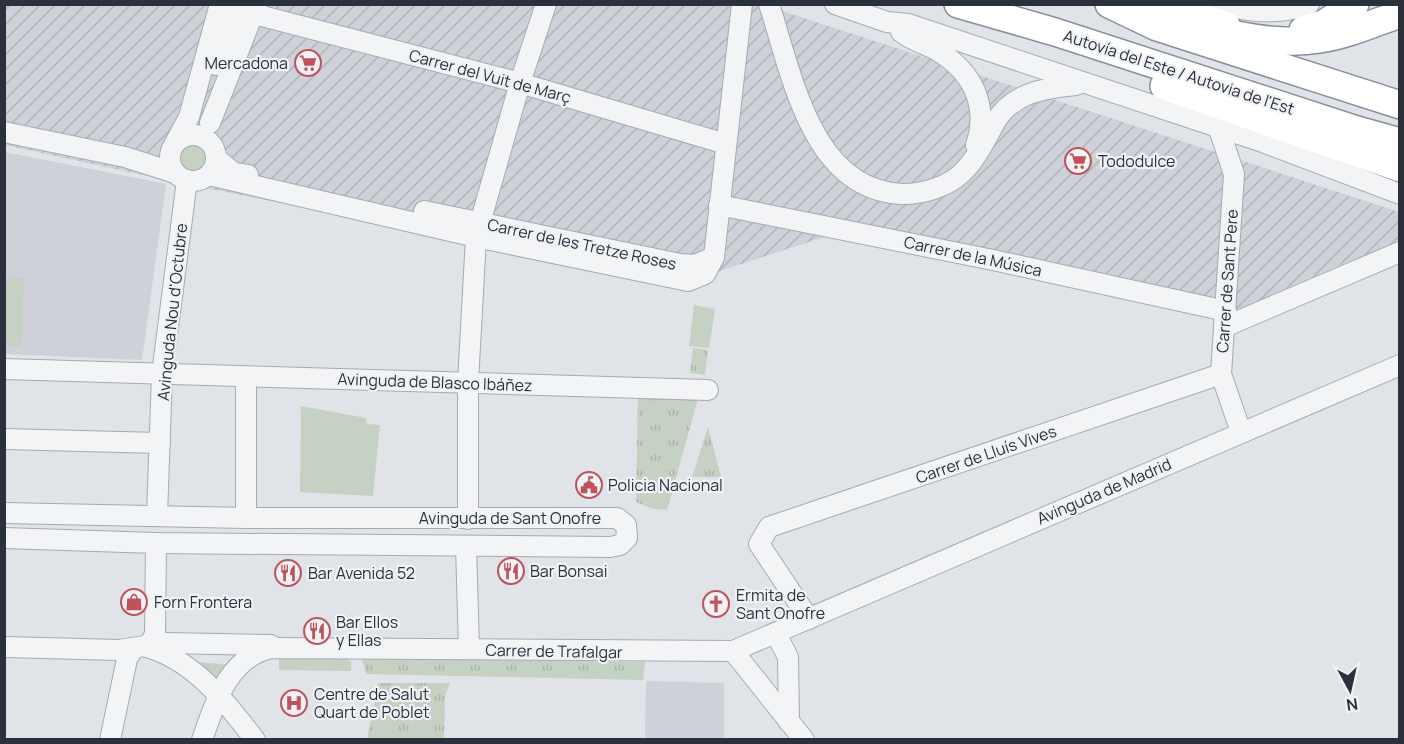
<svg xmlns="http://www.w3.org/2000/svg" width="1404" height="744" font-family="Manrope,sans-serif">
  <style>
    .built { fill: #cfd1d9 }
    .industrial { fill: url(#industrial-furrows) }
    .green { fill: #c5d1c2 }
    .park { fill: url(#park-tufts) }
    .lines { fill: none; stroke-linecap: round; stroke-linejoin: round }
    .minor-casing { stroke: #a6aab1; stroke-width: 22 }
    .highway-casing { stroke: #898f9d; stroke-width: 30 }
    .minor { stroke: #f3f4f6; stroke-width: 20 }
    .highway { stroke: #fff; stroke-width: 27 }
    .labels { text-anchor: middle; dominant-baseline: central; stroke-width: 4.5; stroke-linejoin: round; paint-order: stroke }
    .poi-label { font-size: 16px; fill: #2b303d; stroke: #f0f2f5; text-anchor: start }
    .street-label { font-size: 16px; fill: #2b303d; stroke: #f0f2f5 }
  </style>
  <defs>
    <pattern id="industrial-furrows" width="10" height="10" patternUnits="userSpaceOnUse" patternTransform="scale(1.5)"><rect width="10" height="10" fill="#cfd1d9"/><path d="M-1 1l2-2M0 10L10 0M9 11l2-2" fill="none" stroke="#b2b4bb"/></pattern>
    <pattern id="park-tufts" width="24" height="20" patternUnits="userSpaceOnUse" patternTransform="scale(1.5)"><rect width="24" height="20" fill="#c5d1c2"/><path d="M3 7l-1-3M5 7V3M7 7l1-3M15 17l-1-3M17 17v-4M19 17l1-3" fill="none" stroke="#a9b4a8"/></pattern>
  </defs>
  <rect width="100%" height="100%" fill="#e0e3e8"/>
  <!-- built -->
  <g class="built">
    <polygon points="5,152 166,184 142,360 5,354"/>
    <polygon points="646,681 724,683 724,739 645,739"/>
  </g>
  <!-- industrial -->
  <polygon class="industrial" points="5,5 764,5 1399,212 1399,248 1354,259 1234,311 837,233 686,282 184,184 5,145"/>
  <!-- green -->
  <g class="green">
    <circle cx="193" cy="158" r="13"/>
    <polygon points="5,277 24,278 21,347 5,346"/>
    <polygon points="694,305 715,309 709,348 689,346"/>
    <polygon points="301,406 366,418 367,424 380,425 373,496 300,492"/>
    <polygon points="279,657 347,659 351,662 351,671 279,670"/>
    <polygon points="195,662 237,665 218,685"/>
  </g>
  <!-- park -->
  <g class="park">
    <polygon points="693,348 708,350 705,375 690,373"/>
    <polygon points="638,395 699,395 667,510 653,509 636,502"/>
    <polygon points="708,427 721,477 692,477"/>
    <polygon points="362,658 645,662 643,680 366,674"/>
    <polygon points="378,683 450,683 445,696 444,739 367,739"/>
  </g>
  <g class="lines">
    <defs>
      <g id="minor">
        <path d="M 769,4 C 792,74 811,191 903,194 C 923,194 947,187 962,173 C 976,159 985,141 994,124 C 1011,93 1044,88 1076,85"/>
        <polyline points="835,4 887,22 908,24 1260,141 1400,194"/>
        <path d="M 1211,4 C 1243,10 1278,17 1309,4"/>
        <polyline points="254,14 520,83 726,144"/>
        <path d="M 901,32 C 912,41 926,44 938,51 C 973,72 989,106 976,145"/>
        <polyline points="216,65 236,4"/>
        <polyline points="210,123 257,4"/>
        <polyline points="1219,129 1234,174 1221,374 1241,432"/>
        <polyline points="4,132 125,157 175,173"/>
        <circle cx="193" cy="158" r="23"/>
        <polyline points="175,143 189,117 220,4"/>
        <polyline points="217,159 234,173 248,175"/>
        <polyline points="209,175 476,237 688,281 705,274 714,257 742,4"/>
        <polyline points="719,205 993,260 1226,311"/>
        <polyline points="424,211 680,264 695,265 714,257"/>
        <polyline points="1224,327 1400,252"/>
        <polyline points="4,369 708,390"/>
        <polyline points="4,439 160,443"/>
        <polyline points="4,513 246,518 617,518 626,525 627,538 620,545 610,547 156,543 4,538"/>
        <polyline points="157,516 162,374 187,180"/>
        <polyline points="246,518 246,377"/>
        <polyline points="468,519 468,383 476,237 520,83 546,4"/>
        <polyline points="466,546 469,649"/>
        <polyline points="809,619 759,544 769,527 1221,374"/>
        <polyline points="776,634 788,657 789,722"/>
        <polyline points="4,647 119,650 164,643 271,645"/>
        <polyline points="147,647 155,635 156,543"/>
        <path d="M 150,648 C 195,662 227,703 255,740"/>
        <polyline points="733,651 804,740"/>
        <polyline points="110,740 127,659 133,649"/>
        <path d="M 202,740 C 215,703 228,658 271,648 L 733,651 L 1400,365"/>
      </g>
      <g id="highway">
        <polyline points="958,4 1055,32 1357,130 1400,142"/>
        <polyline points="1109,4 1157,27 1400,105"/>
        <polyline points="1126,8 1163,7 1226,25"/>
        <path d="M 1204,27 C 1239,37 1283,45 1320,39 C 1347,35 1373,23 1400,14"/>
        <polyline points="1303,30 1325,23 1355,4"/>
        <polyline points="1164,86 1400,168"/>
      </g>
    </defs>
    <!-- minor casing -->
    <use href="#minor" class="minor-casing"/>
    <!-- highway casing -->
    <use href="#highway" class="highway-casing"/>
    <!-- minor -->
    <use href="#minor" class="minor"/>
    <!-- highway -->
    <use href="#highway" class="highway"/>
  </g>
  <!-- icons -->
  <defs>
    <symbol id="supermarket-ring" viewBox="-11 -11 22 22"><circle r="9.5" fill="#f0f2f5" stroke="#bf5359" stroke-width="1.5"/><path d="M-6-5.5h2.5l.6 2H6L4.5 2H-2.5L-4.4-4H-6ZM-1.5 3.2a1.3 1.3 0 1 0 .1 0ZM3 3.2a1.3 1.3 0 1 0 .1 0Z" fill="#bf5359"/></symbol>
    <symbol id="civic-ring" viewBox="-11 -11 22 22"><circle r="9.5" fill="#f0f2f5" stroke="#bf5359" stroke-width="1.5"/><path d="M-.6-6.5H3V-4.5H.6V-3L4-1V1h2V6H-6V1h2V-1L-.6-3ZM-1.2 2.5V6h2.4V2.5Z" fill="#bf5359"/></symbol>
    <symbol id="restaurant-ring" viewBox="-11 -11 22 22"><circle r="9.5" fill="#f0f2f5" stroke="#bf5359" stroke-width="1.5"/><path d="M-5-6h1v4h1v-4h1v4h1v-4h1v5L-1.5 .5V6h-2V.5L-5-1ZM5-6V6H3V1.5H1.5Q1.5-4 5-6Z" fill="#bf5359"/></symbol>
    <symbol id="shop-ring" viewBox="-11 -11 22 22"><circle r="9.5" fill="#f0f2f5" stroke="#bf5359" stroke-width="1.5"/><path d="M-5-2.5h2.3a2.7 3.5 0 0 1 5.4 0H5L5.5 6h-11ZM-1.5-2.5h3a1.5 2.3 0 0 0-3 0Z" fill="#bf5359"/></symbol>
    <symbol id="church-ring" viewBox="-11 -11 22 22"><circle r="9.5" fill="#f0f2f5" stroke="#bf5359" stroke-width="1.5"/><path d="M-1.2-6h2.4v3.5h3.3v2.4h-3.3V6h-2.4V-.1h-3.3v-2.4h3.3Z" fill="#bf5359"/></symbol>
    <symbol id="hospital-ring" viewBox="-11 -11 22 22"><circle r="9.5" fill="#f0f2f5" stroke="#bf5359" stroke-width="1.5"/><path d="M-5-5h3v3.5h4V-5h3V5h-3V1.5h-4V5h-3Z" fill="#bf5359"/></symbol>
  </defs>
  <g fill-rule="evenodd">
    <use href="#supermarket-ring" x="293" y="48" width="30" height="30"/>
    <use href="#supermarket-ring" x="1063" y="146" width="30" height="30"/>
    <use href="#civic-ring" x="574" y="470" width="30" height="30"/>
    <use href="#restaurant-ring" x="496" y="556" width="30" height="30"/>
    <use href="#restaurant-ring" x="273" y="558" width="30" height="30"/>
    <use href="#shop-ring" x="119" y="587" width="30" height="30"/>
    <use href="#church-ring" x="701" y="589" width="30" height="30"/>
    <use href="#restaurant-ring" x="302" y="616" width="30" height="30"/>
    <use href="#hospital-ring" x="279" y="688" width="30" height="30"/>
  </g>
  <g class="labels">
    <!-- poi labels -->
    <g class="poi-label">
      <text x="288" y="63" text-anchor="end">Mercadona</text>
      <text x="1098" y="161">Tododulce</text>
      <text x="608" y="485">Policia Nacional</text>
      <text x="530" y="571">Bar Bonsai</text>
      <text x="308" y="573">Bar Avenida 52</text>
      <text x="736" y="595">Ermita de<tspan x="736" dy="18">Sant Onofre</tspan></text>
      <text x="154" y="602">Forn Frontera</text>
      <text x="336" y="622">Bar Ellos<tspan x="336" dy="18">y Ellas</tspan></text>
      <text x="314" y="694">Centre de Salut<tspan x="314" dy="18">Quart de Poblet</tspan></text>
    </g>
    <!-- street labels -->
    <g class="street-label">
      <text transform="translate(1179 72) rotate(18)">Autovía del Este / Autovia de l'Est</text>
      <text transform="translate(490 76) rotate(15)">Carrer del Vuit de Març</text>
      <text transform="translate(582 244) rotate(12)">Carrer de les Tretze Roses</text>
      <text transform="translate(973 256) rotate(12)">Carrer de la Música</text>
      <text transform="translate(1227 281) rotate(-86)">Carrer de Sant Pere</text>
      <text transform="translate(172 312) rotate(-84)">Avinguda Nou d'Octubre</text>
      <text transform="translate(435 382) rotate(2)">Avinguda de Blasco Ibáñez</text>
      <text transform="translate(986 454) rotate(-19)">Carrer de Lluís Vives</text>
      <text transform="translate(1104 491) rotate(-23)">Avinguda de Madrid</text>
      <text x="510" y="518">Avinguda de Sant Onofre</text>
      <text transform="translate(554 651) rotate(1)">Carrer de Trafalgar</text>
    </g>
  </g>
  <!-- border -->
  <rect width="1404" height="744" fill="none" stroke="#2b303d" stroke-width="12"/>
  <!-- north arrow -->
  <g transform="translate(1350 690) rotate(172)" stroke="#f0f2f5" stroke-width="4.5" paint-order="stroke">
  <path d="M0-4.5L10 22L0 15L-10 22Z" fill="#2b303d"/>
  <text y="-9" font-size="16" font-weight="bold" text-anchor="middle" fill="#2b303d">N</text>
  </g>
</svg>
